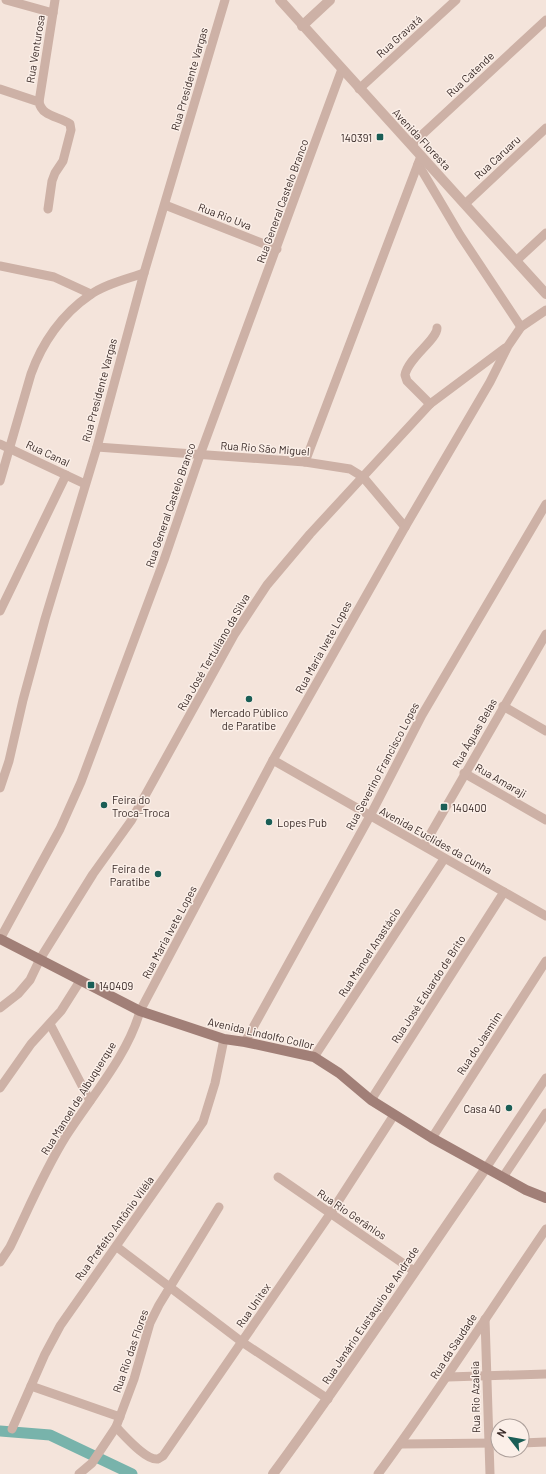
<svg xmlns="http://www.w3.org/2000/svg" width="546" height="1474" font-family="Barlow,sans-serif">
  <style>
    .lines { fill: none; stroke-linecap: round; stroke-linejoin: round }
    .canal { stroke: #78b3ab; stroke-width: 11 }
    .minor { stroke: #cdb1a6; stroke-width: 9 }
    .tertiary { stroke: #cdb1a6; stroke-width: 10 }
    .secondary { stroke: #a17f77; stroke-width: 10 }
    .poi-dot { fill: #1a5e56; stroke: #fbefe8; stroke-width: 1.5 }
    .labels { text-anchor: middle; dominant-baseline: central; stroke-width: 3; stroke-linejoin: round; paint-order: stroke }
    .street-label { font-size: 11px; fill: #392a27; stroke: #fbefe8 }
    .poi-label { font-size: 11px; fill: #392a27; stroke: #fbefe8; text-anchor: start }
  </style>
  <rect width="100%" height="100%" fill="#f4e4db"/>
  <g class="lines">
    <!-- canal -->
    <polyline class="canal" points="0,1431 50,1435 132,1474"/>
    <!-- minor -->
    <g class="minor">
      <polyline points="6,0 53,13"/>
      <path d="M 0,89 L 39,102 C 42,117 59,116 70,124 L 71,130 L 63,161 L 55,173 L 52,181 L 48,209"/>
      <polyline points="359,89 456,0"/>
      <polyline points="39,102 55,0"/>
      <polyline points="411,145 546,20"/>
      <polyline points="418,164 460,235 521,327"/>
      <polyline points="465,204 546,128"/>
      <polyline points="165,205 277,249"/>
      <polyline points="517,260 546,233"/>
      <polyline points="0,266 54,277 91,294"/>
      <path d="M 430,404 L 407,381 L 405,375 C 408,358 437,340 437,328"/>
      <polyline points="0,444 85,484"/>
      <polyline points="97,447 305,462 350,469 363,477 405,527"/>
      <polyline points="305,462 421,156"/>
      <path d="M 0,481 L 31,374 C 42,343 62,314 90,295 C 105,284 127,279 144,273"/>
      <polyline points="0,611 66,475"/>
      <polyline points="503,706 546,731"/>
      <polyline points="273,760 546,916"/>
      <polyline points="464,773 546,820"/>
      <polyline points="0,788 9,761 23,700 45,619 97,447 144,273 225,0"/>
      <polyline points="424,845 546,634"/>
      <polyline points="0,939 60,829 81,782 164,560 200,455 342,69"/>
      <polyline points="0,1008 18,994 30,980 40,959 93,874 131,821 234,635 267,585 310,534 430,404 505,348"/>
      <polyline points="50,1024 90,1101"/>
      <polyline points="245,1042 370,816 422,715 546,504"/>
      <polyline points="314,1057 444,859"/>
      <polyline points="0,1088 31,1044 61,1011 80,981"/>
      <polyline points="371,1100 504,892"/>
      <polyline points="432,1138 546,961"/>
      <polyline points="486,1168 546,1078"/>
      <polyline points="278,1177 414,1271"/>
      <polyline points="503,1177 546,1113"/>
      <polyline points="117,1247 242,1342 328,1399"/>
      <path d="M 0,1262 L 10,1247 C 28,1210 44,1171 66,1136 C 91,1097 128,1055 140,1011 L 273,760 L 405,527 L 490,382 L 508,346 L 521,327 L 546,310"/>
      <polyline points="485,1319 490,1474"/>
      <polyline points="448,1377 546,1374"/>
      <polyline points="31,1386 120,1417"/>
      <path d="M 116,1427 C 124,1435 146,1461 158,1459 L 163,1456 L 330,1214 L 394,1115"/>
      <polyline points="12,1429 45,1354 60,1326 203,1122 215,1083 224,1039"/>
      <polyline points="522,1443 546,1442"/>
      <polyline points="401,1444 498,1443"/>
      <polyline points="79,1474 92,1463 116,1427 134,1379 150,1323 159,1305 219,1207"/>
      <path d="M 378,1474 C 437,1394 490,1311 546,1229"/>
    </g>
    <!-- tertiary -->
    <g class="tertiary">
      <polyline points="280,0 546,294"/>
      <polyline points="302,26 330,0"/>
      <path d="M 273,1474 C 347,1374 415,1270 486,1168"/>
    </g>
    <!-- secondary -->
    <polyline class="secondary" points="0,939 140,1011 224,1039 245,1042 314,1057 339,1073 371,1100 432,1138 526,1190 546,1198"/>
  </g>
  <!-- markers -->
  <g class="poi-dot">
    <rect x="376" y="133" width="8" height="8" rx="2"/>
    <circle cx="249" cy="699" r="4"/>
    <circle cx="104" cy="805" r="4"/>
    <rect x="440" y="803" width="8" height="8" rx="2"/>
    <circle cx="269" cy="822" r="4"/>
    <circle cx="158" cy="874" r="4"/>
    <rect x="87" y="981" width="8" height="8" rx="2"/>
    <circle cx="509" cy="1108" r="4"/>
  </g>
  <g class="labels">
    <!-- street labels -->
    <g class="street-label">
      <text transform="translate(399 36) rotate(-42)">Rua Gravatá</text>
      <text transform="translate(35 49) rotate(-81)">Rua Venturosa</text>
      <text transform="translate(470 74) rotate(-43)">Rua Catende</text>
      <text transform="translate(189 79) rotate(-74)">Rua Presidente Vargas</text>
      <text transform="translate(422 139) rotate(47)">Avenida Floresta</text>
      <text transform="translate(497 157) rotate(-43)">Rua Caruaru</text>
      <text transform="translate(282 201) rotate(-70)">Rua General Castelo Branco</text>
      <text transform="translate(225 216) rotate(21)">Rua Rio Uva</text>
      <text transform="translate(99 390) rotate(-75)">Rua Presidente Vargas</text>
      <text transform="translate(265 448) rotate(4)">Rua Rio São Miguel</text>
      <text transform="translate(48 453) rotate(25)">Rua Canal</text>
      <text transform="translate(170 505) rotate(-71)">Rua General Castelo Branco</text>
      <text transform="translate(323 647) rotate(-61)">Rua Maria Ivete Lopes</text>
      <text transform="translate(213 652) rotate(-60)">Rua José Tertuliano da Silva</text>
      <text transform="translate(474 733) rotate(-60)">Rua Águas Belas</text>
      <text transform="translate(382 766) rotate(-62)">Rua Severino Francisco Lopes</text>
      <text transform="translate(501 780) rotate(30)">Rua Amaraji</text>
      <text transform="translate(436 840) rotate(29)">Avenida Euclides da Cunha</text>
      <text transform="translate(169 932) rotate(-62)">Rua Maria Ivete Lopes</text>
      <text transform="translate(369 952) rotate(-57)">Rua Manoel Anastácio</text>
      <text transform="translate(428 989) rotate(-57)">Rua José Eduardo de Brito</text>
      <text transform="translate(261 1033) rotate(13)">Avenida Lindolfo Collor</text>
      <text transform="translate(479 1043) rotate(-57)">Rua do Jasmim</text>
      <text transform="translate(78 1098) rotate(-58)">Rua Manoel de Albuquerque</text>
      <text transform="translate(352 1214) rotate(34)">Rua Rio Gerânios</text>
      <text transform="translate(114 1228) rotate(-54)">Rua Prefeito Antônio Viléla</text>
      <text transform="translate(253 1305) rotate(-55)">Rua Unitex</text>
      <text transform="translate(370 1315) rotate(-56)">Rua Jenário Eustaquio de Andrade</text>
      <text transform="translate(453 1346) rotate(-57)">Rua da Saudade</text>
      <text transform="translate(130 1351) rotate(-71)">Rua Rio das Flores</text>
      <text transform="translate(475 1397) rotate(-91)">Rua Rio Azaleia</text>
    </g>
    <!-- poi labels -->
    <g class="poi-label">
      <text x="372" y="137" text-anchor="end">140391</text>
      <text x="249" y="712" text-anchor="middle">Mercado Público<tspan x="249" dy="13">de Paratibe</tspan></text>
      <text x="112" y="799">Feira do<tspan x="112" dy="13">Troca-Troca</tspan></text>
      <text x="452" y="807">140400</text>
      <text x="277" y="822">Lopes Pub</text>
      <text x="150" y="868" text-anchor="end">Feira de<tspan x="150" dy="13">Paratibe</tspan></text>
      <text x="99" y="985">140409</text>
      <text x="501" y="1108" text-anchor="end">Casa 40</text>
    </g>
  </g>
  <!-- north arrow -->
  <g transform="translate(510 1438) rotate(301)"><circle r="19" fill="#fbefe8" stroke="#ada09b"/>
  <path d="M0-3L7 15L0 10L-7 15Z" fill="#1a5e56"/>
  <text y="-6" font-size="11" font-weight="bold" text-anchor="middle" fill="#392a27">N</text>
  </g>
</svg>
